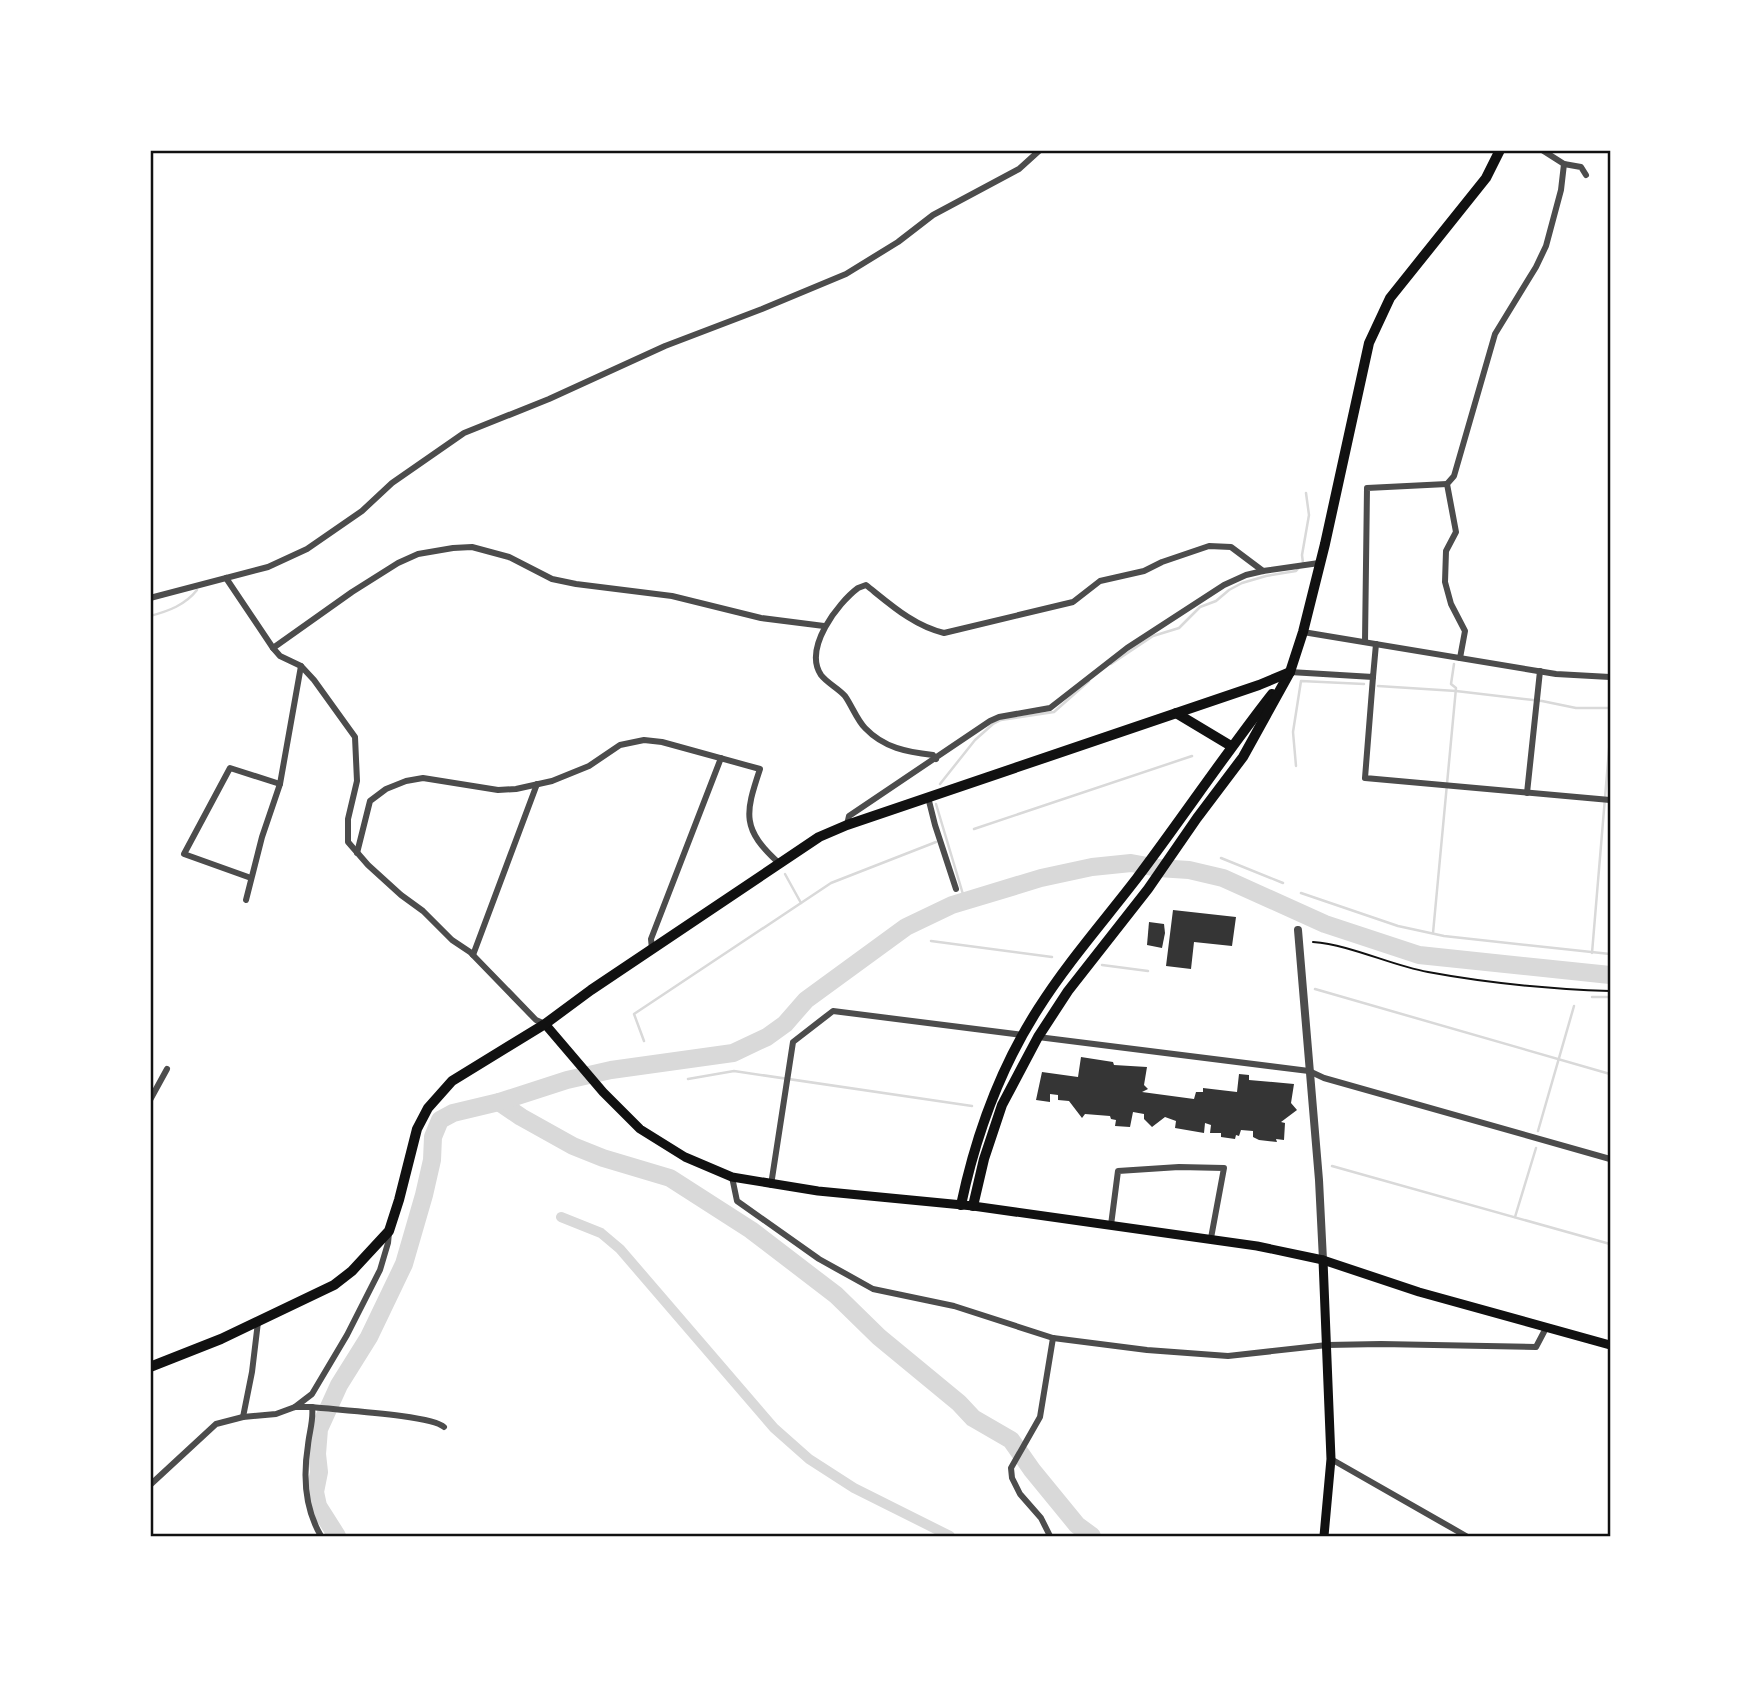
<svg xmlns="http://www.w3.org/2000/svg" width="1761" height="1687" font-family="Rubik,sans-serif">
  <style>
    .lines { fill: none; stroke-linecap: round; stroke-linejoin: round }
    .stream { stroke: #d9d9d9; stroke-width: 2.5 }
    .canal { stroke: #d9d9d9; stroke-width: 10 }
    .river { stroke: #d9d9d9; stroke-width: 18 }
    .building { fill: #353535 }
    .path { stroke: #111; stroke-width: 2 }
    .minor { stroke: #4c4c4c; stroke-width: 6 }
    .tertiary { stroke: #4c4c4c; stroke-width: 8 }
    .secondary { stroke: #111; stroke-width: 9 }
    .primary { stroke: #111; stroke-width: 10 }
    .neatline { fill: none; stroke: #111; stroke-width: 2.5 }
  </style>
  <rect width="100%" height="100%" fill="#fff"/>
  <g class="lines">
    <!-- stream -->
    <g class="stream">
      <path d="M 150,616 C 169,611 185,605 197,590"/>
      <polyline points="1111,664 1153,636 1179,628 1200,607 1216,601 1229,590 1242,583 1266,576 1296,571 1303,563 1302,555 1309,515 1306,493"/>
      <polyline points="1378,686 1456,691 1542,701 1576,708 1610,708"/>
      <polyline points="1296,766 1293,732 1301,681 1364,684"/>
      <polyline points="940,784 975,740 993,724 1001,720 1054,712 1089,681"/>
      <polyline points="936,804 965,901"/>
      <polyline points="974,829 1192,756"/>
      <polyline points="1221,858 1283,883"/>
      <polyline points="785,874 801,903"/>
      <polyline points="1301,893 1398,926 1444,936 1610,954"/>
      <polyline points="1433,933 1456,688 1451,684 1454,664"/>
      <polyline points="931,941 1052,957"/>
      <polyline points="1592,953 1610,738"/>
      <polyline points="1102,965 1148,971"/>
      <polyline points="1315,989 1610,1074"/>
      <polyline points="1592,997 1610,997"/>
      <polyline points="644,1041 634,1014 831,883 936,842"/>
      <polyline points="688,1079 734,1071 972,1106"/>
      <polyline points="1538,1131 1574,1006"/>
      <polyline points="1332,1166 1610,1244"/>
      <polyline points="1515,1217 1536,1148"/>
    </g>
    <!-- canal -->
    <polyline class="canal" points="561,1217 601,1233 620,1249 774,1428 809,1459 854,1488 950,1536"/>
    <!-- river -->
    <g class="river">
      <polyline points="499,1102 521,1117 573,1146 603,1158 670,1178 751,1230 836,1295 879,1337 959,1403 973,1418 1011,1440 1032,1470 1077,1525 1092,1536"/>
      <polyline points="337,1536 318,1506 315,1492 319,1472 317,1454 319,1429 339,1385 369,1337 404,1264 424,1195 432,1160 433,1137 440,1120 453,1113 499,1102 567,1080 611,1070 733,1053 767,1037 785,1024 806,1000 906,927 952,905 1041,878 1092,867 1131,863 1158,868 1189,870 1223,878 1325,924 1419,955 1610,975"/>
    </g>
  </g>
  <!-- building -->
  <g class="building">
    <polygon points="1173,910 1236,917 1232,946 1194,942 1191,969 1166,966"/>
    <polygon points="1149,922 1164,924 1165,933 1162,948 1147,945"/>
    <polygon points="1081,1057 1113,1062 1114,1065 1147,1067 1144,1085 1148,1089 1142,1092 1194,1099 1196,1092 1203,1092 1203,1088 1237,1092 1239,1074 1249,1075 1249,1080 1294,1084 1291,1103 1297,1110 1281,1122 1285,1123 1284,1140 1276,1139 1277,1142 1259,1140 1253,1137 1253,1131 1241,1130 1239,1136 1236,1135 1235,1139 1221,1137 1221,1133 1210,1133 1211,1125 1205,1123 1204,1133 1175,1128 1176,1121 1165,1117 1152,1127 1144,1119 1144,1114 1133,1112 1130,1127 1115,1126 1116,1120 1111,1119 1110,1116 1085,1114 1082,1118 1069,1101 1058,1100 1058,1095 1050,1094 1050,1102 1036,1100 1042,1072 1078,1077"/>
  </g>
  <g class="lines">
    <!-- path -->
    <path class="path" d="M 1313,942 C 1352,945 1389,965 1428,972 C 1487,983 1550,989 1610,991"/>
    <!-- minor -->
    <g class="minor">
      <polyline points="1542,150 1564,164 1581,167 1586,175"/>
      <polyline points="226,578 273,648 280,656 301,666 314,680 355,737 357,781 348,819 348,842 368,865 401,895 423,911 452,940 470,952 536,1020 545,1024"/>
      <polyline points="150,598 268,567 307,549 362,511 392,483 464,433 549,399 665,346 762,309 846,274 898,242 933,215 1019,169 1040,150"/>
      <polyline points="1303,632 1556,674 1610,677"/>
      <polyline points="1365,642 1367,488 1447,484"/>
      <polyline points="273,648 352,592 398,563 418,554 453,548 472,547 509,557 552,579 576,584 672,596 761,618 824,626"/>
      <polyline points="1460,658 1465,631 1451,604 1445,582 1446,551 1456,532 1447,484 1454,476 1495,334 1536,267 1546,246 1561,190 1564,164"/>
      <polyline points="1290,672 1373,677 1376,644"/>
      <polyline points="1373,677 1365,778 1610,800"/>
      <path d="M 936,759 L 933,755 C 907,752 884,748 865,728 C 857,720 852,706 845,696 C 838,688 827,683 821,675 C 803,648 838,603 858,588 L 866,585 C 891,605 914,626 944,633 L 1073,602 L 1100,581 L 1144,571 L 1162,562 L 1209,546 L 1231,547 L 1263,571"/>
      <polyline points="1527,793 1540,671"/>
      <polyline points="928,797 935,825 956,889"/>
      <polyline points="847,825 849,816 990,721 999,717 1050,708 1127,648 1224,585 1246,575 1263,571 1319,563"/>
      <path d="M 357,853 L 370,801 L 386,789 L 406,781 L 423,778 L 498,790 L 516,789 L 552,781 L 589,766 L 620,745 L 644,740 L 662,742 L 760,769 C 745,814 741,829 780,864"/>
      <polyline points="251,878 184,854 230,768 280,784"/>
      <polyline points="246,900 262,837 280,784 301,666"/>
      <polyline points="652,949 651,939 721,758"/>
      <polyline points="473,955 537,784"/>
      <polyline points="1038,1037 1309,1071 1324,1078 1610,1159"/>
      <polyline points="150,1100 167,1069"/>
      <polyline points="732,1177 737,1201 819,1259 873,1289 954,1306 1053,1338 1147,1350 1228,1356 1327,1345 1381,1344 1536,1347 1546,1328"/>
      <polyline points="771,1185 793,1042 833,1011 1023,1035"/>
      <polyline points="1111,1225 1118,1171 1179,1167 1224,1168 1211,1238"/>
      <polyline points="295,1407 312,1394 347,1335 380,1270 388,1243 389,1233"/>
      <path d="M 312,1407 C 314,1419 309,1433 308,1445 C 303,1476 305,1509 321,1536"/>
      <polyline points="243,1417 252,1372 258,1322"/>
      <polyline points="1331,1459 1466,1536"/>
      <path d="M 150,1485 L 216,1424 L 243,1417 L 276,1414 L 295,1407 L 312,1407 C 336,1410 432,1415 444,1427"/>
      <polyline points="1050,1536 1041,1518 1020,1494 1012,1478 1011,1468 1040,1417 1053,1338"/>
    </g>
    <!-- tertiary -->
    <polyline class="tertiary" points="1298,930 1319,1180 1323,1260"/>
    <!-- secondary -->
    <g class="secondary">
      <polyline points="545,1024 603,1092 640,1129 685,1157 732,1177 818,1191 973,1206 1257,1246 1323,1260 1419,1292 1610,1345"/>
      <polyline points="1323,1260 1331,1459 1324,1536"/>
    </g>
    <!-- primary -->
    <g class="primary">
      <polyline points="1176,713 1231,746"/>
      <path d="M 961,1205 C 976,1134 999,1070 1038,1009 C 1067,963 1104,921 1137,878 C 1183,817 1225,754 1272,694"/>
      <polyline points="973,1206 984,1159 1002,1105 1038,1037 1068,991 1148,889 1197,818 1243,757 1290,672 1303,632 1325,544 1369,343 1390,298 1486,178 1500,150"/>
      <polyline points="150,1367 221,1339 334,1285 352,1271 389,1231 399,1200 417,1129 428,1108 452,1081 545,1024 591,990 819,837 847,825 1259,685 1290,672"/>
    </g>
  </g>
  <!-- border -->
  <rect width="1761" height="1687" fill="none" stroke="#ffffff" stroke-width="304"/>
  <rect x="152" y="152" width="1457" height="1383" class="neatline"/>
</svg>
